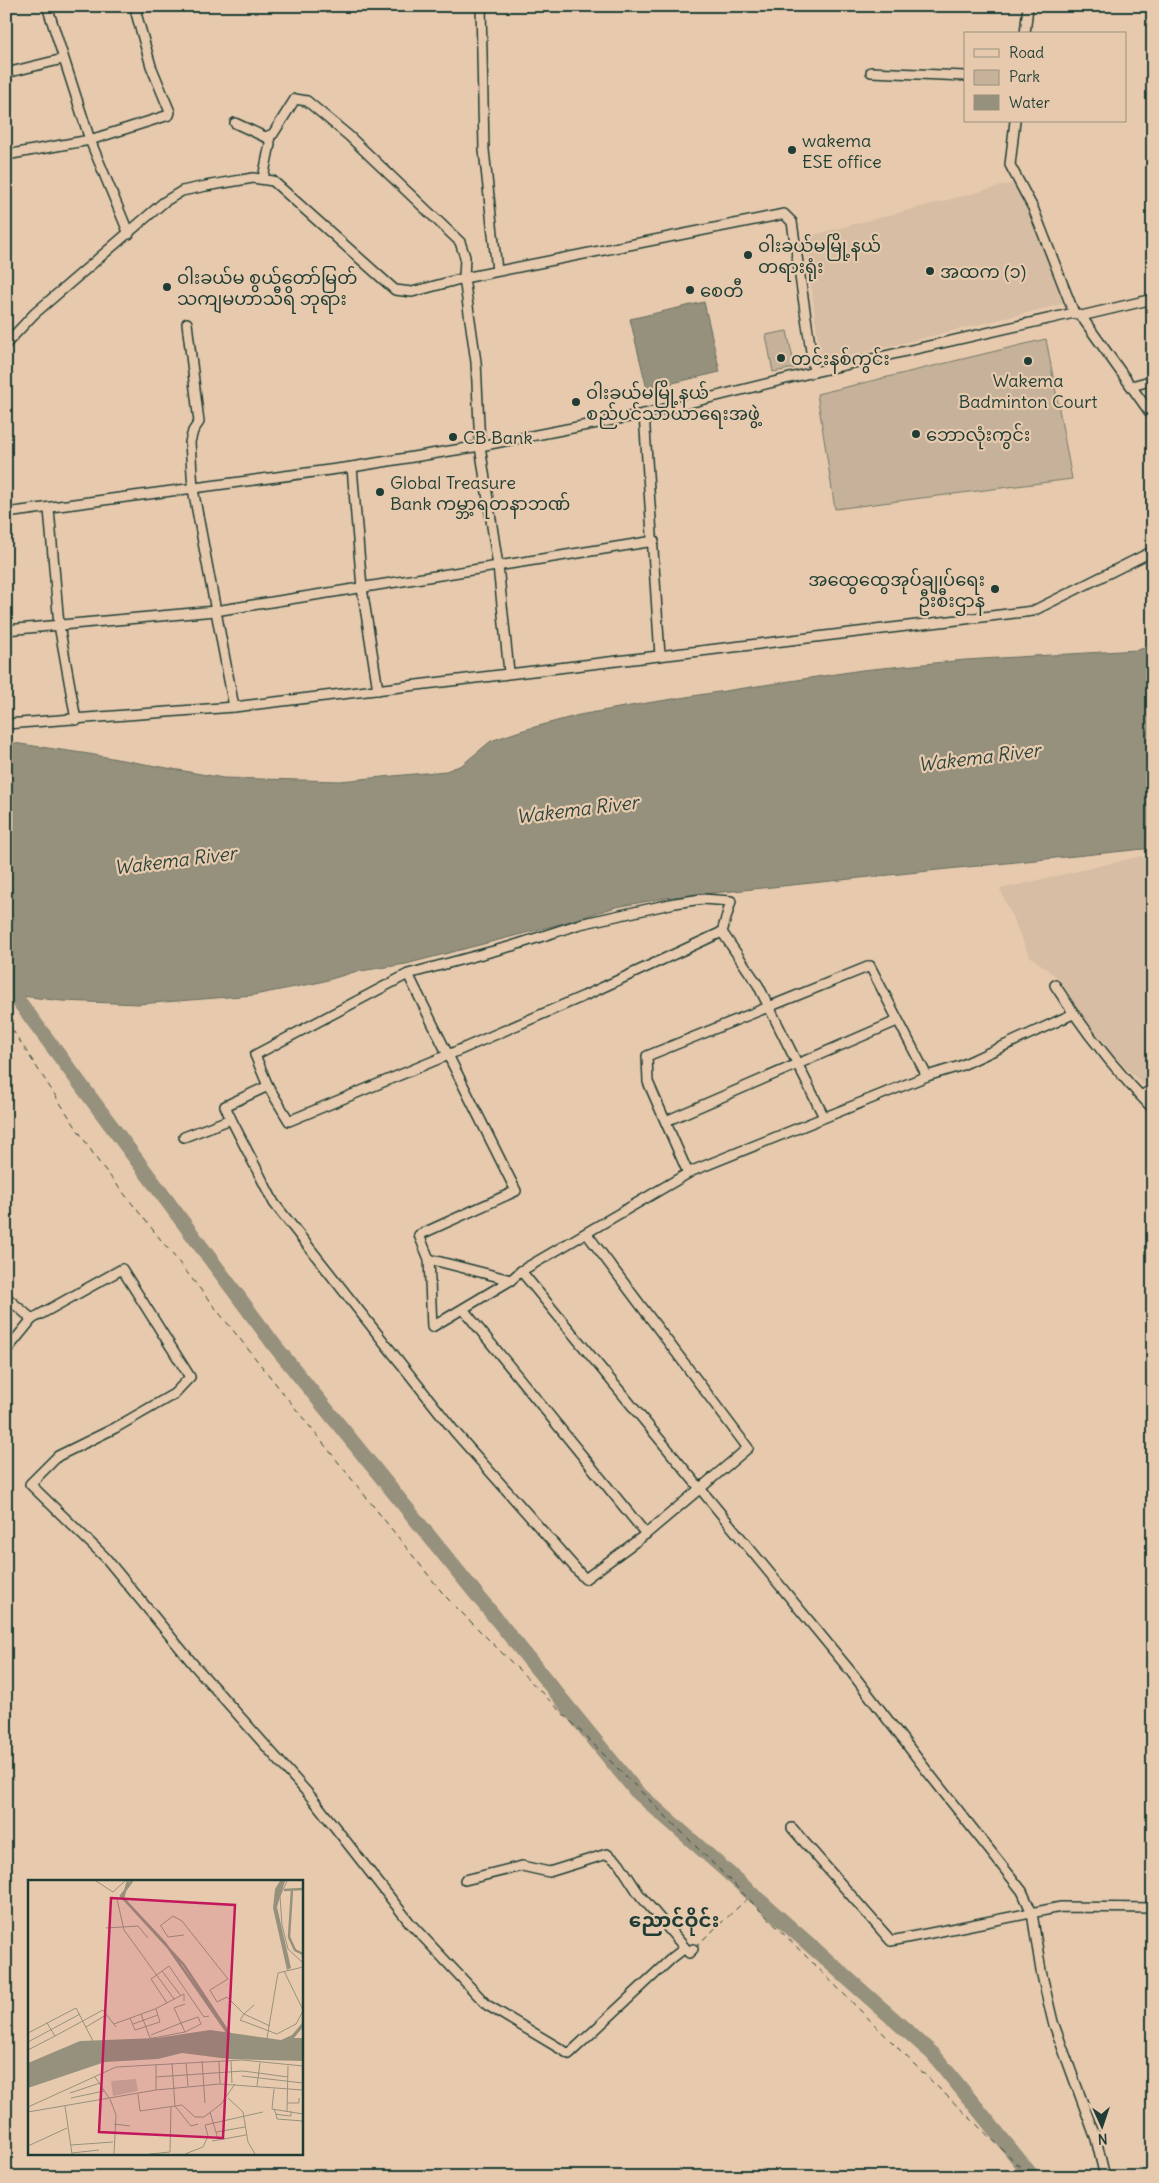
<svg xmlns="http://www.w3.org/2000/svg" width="1159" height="2183" font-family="Delius,'Noto Sans Myanmar',sans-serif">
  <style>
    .built { fill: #d6bda3 }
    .green { fill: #c6b29a; stroke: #727867 }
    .water { fill: #96917c; stroke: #666f5f }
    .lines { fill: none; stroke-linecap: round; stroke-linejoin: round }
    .river { stroke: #96917c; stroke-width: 15 }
    .ferry { stroke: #2b453b; stroke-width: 1; stroke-dasharray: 6 5; stroke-linecap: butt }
    .minor-casing { stroke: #1f3d34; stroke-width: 12 }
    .minor { stroke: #e7caae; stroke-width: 9 }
    .poi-dot { fill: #1f3d34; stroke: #e7caae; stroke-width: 2 }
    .labels { text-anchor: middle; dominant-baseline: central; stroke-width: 4.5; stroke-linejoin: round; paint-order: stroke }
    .poi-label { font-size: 18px; fill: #1f3d34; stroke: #e7caae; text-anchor: start }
    .water-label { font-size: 19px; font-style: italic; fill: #2b453b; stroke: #e7caae }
    .quarter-label { font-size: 20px; font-weight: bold; fill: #1f3d34; stroke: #e7caae }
    .inset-river { fill: none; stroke: #96917c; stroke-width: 2.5 }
    .inset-road { fill: none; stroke: #97927d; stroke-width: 1 }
    .view { fill: #c2185b; fill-opacity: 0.15; stroke: #c2185b; stroke-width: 2.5 }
    .inset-edge { fill: none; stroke: #1f3d34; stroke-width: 2.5 }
  </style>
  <rect width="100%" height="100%" fill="#e7caae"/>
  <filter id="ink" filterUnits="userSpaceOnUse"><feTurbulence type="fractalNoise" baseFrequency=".02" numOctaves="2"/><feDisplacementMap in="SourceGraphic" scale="10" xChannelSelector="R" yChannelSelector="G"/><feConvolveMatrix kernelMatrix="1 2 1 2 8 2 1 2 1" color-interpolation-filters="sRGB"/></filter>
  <g filter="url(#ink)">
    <!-- built -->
    <g class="built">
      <polygon points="1013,183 1034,222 1063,304 821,363 805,237"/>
      <polygon points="1142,856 1149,865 1153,865 1153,1079 1144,1085 1117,1060 1084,1018 1059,979 1029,955 1000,889"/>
    </g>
    <!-- green -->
    <g class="green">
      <polygon points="787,331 795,368 773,372 766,335"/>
      <polygon points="1046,339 1072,479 835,509 817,394"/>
    </g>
    <!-- water -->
    <g class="water">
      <polygon points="704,302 720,372 647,389 630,319"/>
      <polygon points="1153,645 1153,848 665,898 616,907 564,923 406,964 354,972 321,982 254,995 139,1004 62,1001 6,994 6,742 89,754 223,778 340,781 446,771 462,765 491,741 520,731 579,715 647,703 862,670 965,660 1138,650"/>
    </g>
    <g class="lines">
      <!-- river -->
      <polyline class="river" points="6,984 275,1346 636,1791 933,2054 1033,2177"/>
      <!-- ferry -->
      <g class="ferry">
        <polyline points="6,1020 98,1161 445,1596 917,2067 1031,2177"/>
        <polyline points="695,1947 747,1899"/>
      </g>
      <defs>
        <g id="minor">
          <polyline points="47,6 90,140 129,234"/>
          <polyline points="481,6 484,150 497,271"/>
          <polyline points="1025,34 1028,6"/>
          <polyline points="871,72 965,76"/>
          <polyline points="6,73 63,59"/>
          <polyline points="1015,121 1010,165 1033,208 1074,313"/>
          <polyline points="235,123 265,137 273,134 295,99 307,101 349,136 460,242 465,257 464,278 784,214 792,222 814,372"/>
          <polyline points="6,155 90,140 169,115 170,112 151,66 136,13 139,6"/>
          <polyline points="263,178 270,144 269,136"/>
          <polyline points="1081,316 1153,417"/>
          <polyline points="187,323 199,422 193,431 190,442 193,489 234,707"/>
          <polyline points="6,344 34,314 164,202 182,191 206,186 253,178 273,181 395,290 412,292 464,278 476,362 480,446 498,566 509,672"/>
          <polyline points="1132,386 1153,380"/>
          <polyline points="644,414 660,656"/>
          <polyline points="352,467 362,588 378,690"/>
          <polyline points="49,509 59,625 76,720"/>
          <polyline points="6,513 352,467 480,446 644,414 814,372 1074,313 1081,316 1153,299"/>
          <polyline points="6,630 215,611 654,541"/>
          <polyline points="6,724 234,707 1033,611 1153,551"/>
          <polyline points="408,974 448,1055 289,1121 268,1086 255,1055 408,974 512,946 580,924 675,903 702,899 731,901 722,932 758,985 824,1117"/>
          <path d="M 1055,985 C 1084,1031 1115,1070 1153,1109"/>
          <polyline points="1141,1096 1153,1089"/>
          <polyline points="231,1119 225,1106 268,1086"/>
          <polyline points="666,1121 897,1021"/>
          <polyline points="184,1137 231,1119 274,1203 455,1432 585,1579 646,1534 748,1448 587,1234"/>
          <polyline points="688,1173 648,1082 647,1056 870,966 927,1076"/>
          <polyline points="429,1259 432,1327 511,1280 521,1271 692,1171 927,1076 960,1066 1073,1014"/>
          <polyline points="521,1271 852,1673 927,1771 1022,1891 1032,1913 1041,1971 1053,2022 1096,2139 1105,2177"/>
          <polyline points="511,1280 429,1259 419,1235 516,1191 448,1055 584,996 722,932"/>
          <polyline points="6,1297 32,1319 122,1269 190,1377 174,1394 115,1428 58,1456 30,1484 105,1557 194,1665 312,1798 410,1923 487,2005 569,2054 672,1958 685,1948 689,1953 693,1949"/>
          <polyline points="463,1309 646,1534"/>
          <polyline points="6,1351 32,1319"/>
          <polyline points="792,1828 891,1941 1061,1907 1153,1908"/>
          <polyline points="465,1880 522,1866 549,1872 607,1854 619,1863 639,1894 685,1948"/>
        </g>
      </defs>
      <!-- minor casing -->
      <use href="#minor" class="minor-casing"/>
      <!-- minor -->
      <use href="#minor" class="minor"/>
    </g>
  </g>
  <!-- markers -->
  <g class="poi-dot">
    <circle cx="792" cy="150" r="5"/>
    <circle cx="748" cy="255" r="5"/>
    <circle cx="930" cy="271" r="5"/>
    <circle cx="167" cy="287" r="5"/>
    <circle cx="690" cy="290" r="5"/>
    <circle cx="781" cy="358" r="5"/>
    <circle cx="1028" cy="361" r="5"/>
    <circle cx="576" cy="402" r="5"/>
    <circle cx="916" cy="434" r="5"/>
    <circle cx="453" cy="437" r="5"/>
    <circle cx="380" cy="492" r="5"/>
    <circle cx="995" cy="589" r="5"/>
  </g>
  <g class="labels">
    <!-- poi labels -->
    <g class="poi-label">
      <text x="802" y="140">wakema<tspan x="802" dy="21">ESE office</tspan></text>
      <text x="758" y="245">ဝါးခယ်မမြို့နယ်<tspan x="758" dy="21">တရားရုံး</tspan></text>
      <text x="940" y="271">အထက (၁)</text>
      <text x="177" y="277">ဝါးခယ်မ စွယ်တော်မြတ်<tspan x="177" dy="21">သကျမဟာသီရိ ဘုရား</tspan></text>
      <text x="700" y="290">စေတီ</text>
      <text x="791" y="358">တင်းနစ်ကွင်း</text>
      <text x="1028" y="380" text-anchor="middle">Wakema<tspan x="1028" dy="21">Badminton Court</tspan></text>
      <text x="586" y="392">ဝါးခယ်မမြို့နယ်<tspan x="586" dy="21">စည်ပင်သာယာရေးအဖွဲ့</tspan></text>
      <text x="926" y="434">ဘောလုံးကွင်း</text>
      <text x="463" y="437">CB Bank</text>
      <text x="390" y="482">Global Treasure<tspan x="390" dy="21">Bank ကမ္ဘာ့ရတနာဘဏ်</tspan></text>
      <text x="985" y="579" text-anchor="end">အထွေထွေအုပ်ချုပ်ရေး<tspan x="985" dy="21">ဦးစီးဌာန</tspan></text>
    </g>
    <!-- water labels -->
    <g class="water-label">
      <text transform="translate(979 757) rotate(-7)">Wakema River</text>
      <text transform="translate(577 809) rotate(-7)">Wakema River</text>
      <text transform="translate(175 860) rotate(-7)">Wakema River</text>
    </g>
    <!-- quarter labels -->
    <g class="quarter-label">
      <text x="674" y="1919">ညောင်ဝိုင်း</text>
    </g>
  </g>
  <!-- overview -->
  <g transform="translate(28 1880)">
    <rect width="275" height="275" fill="#e7caae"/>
    <path d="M 108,199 L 110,211 L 85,216 L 83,201 Z" fill="#c6b29a"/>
    <path d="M 252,1 L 257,1 L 249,27 L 263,88 L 259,90 L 245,28 L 247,9 ZM 275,142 L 275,147 L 266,158 L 275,158 L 275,181 L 201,179 L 154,173 L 130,179 L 77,182 L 0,208 L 0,183 L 52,161 L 129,158 L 182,150 L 253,160 L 264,155 Z" fill="#96917c"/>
    <path class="inset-river" d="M 100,1 L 95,18 L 137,63 L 201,155M 104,1 L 93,16 L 156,85 L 211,168 L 238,171M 256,10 L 275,9M 264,10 L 261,57 L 267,70 L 275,74M 239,158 L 238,171 L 275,170"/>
    <path class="inset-road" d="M 68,1 L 85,12 L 97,1M 259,1 L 252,16 L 254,45 L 260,69 L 275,83M 89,19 L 96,50 L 146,119M 132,46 L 145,36 L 154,41 L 200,99 L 182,110 L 189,122 L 199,117 L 216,134 L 226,125M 133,46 L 140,57 L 156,55M 78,48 L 110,46 L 120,58M 134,91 L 153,116M 256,91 L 275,130M 139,123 L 123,99 L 141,86 L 176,137 L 181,136M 113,134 L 122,158 L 125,158 L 157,152 L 173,144 L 170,137 L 153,143 L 157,152M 102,138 L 107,150 L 132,142 L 128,129M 19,143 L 27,156 L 75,130 L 88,147M 86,144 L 127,129 L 156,114 L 156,121M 105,144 L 130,135M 242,146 L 216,134 L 212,140 L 249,154 L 268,144 L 275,131M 58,147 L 78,135M 0,153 L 48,128 L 65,161M 123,155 L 153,143 L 146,128 L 157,124M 239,158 L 250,93 L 275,87M 0,162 L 52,134M 0,170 L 27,156M 174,181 L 177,223M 191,181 L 192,204M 203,181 L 204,203M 144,183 L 147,226 L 154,225 L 167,237 L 176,237 L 193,224 L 207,204M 158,183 L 160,206M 128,184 L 128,210M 214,196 L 275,203M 67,197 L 81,218M 128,197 L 215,191 L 260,197M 229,206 L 232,183M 246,209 L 244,229 L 275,234M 42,213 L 72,203M 110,214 L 112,231 L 147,226 L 163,246 L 170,244M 43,218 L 76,211M 200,218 L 215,232 L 220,262 L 227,274M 82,219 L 88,235 L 86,274M 259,223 L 271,223 L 271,218M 37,226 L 44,274M 0,227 L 88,187 L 214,180 L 275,186M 246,229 L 248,234 L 253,235 L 263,236 L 263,231M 259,231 L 260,186M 0,232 L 128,210 L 192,204 L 275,210M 182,232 L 190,259M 248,234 L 249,239 L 275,241M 86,244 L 102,246M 188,252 L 217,247M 184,261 L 218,255M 43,265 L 85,262M 0,266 L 39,248M 44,273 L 71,270M 122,274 L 142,272 L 143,227M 157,274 L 175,267 L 180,256 L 177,245 L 235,232"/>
    <path class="view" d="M 83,18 L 207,25 L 195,258 L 71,252 Z"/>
    <rect width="275" height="275" class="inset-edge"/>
  </g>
  <!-- margin -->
  <rect width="1159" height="2183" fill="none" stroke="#e7caae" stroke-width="25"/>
  <rect x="12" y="12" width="1134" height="2158" fill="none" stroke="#1f3d34" stroke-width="2" filter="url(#ink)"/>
  <!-- legend -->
  <rect x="964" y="32" width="162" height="90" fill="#e7caae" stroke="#97927d"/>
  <rect x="974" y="49" width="25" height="8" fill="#e7caae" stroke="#97927d"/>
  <text x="1009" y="58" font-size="15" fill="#1f3d34">Road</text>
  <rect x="974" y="70" width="25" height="15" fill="#c6b29a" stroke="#97927d"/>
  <text x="1009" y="82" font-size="15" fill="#1f3d34">Park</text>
  <rect x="974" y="95" width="25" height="15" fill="#96917c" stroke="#97927d"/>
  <text x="1009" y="108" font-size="15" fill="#1f3d34">Water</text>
  <!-- north arrow -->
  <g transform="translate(1102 2126) rotate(177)" stroke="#e7caae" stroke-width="4" paint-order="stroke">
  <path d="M0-4L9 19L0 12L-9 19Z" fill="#1f3d34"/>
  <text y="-8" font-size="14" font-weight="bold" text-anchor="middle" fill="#1f3d34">N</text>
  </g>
</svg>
